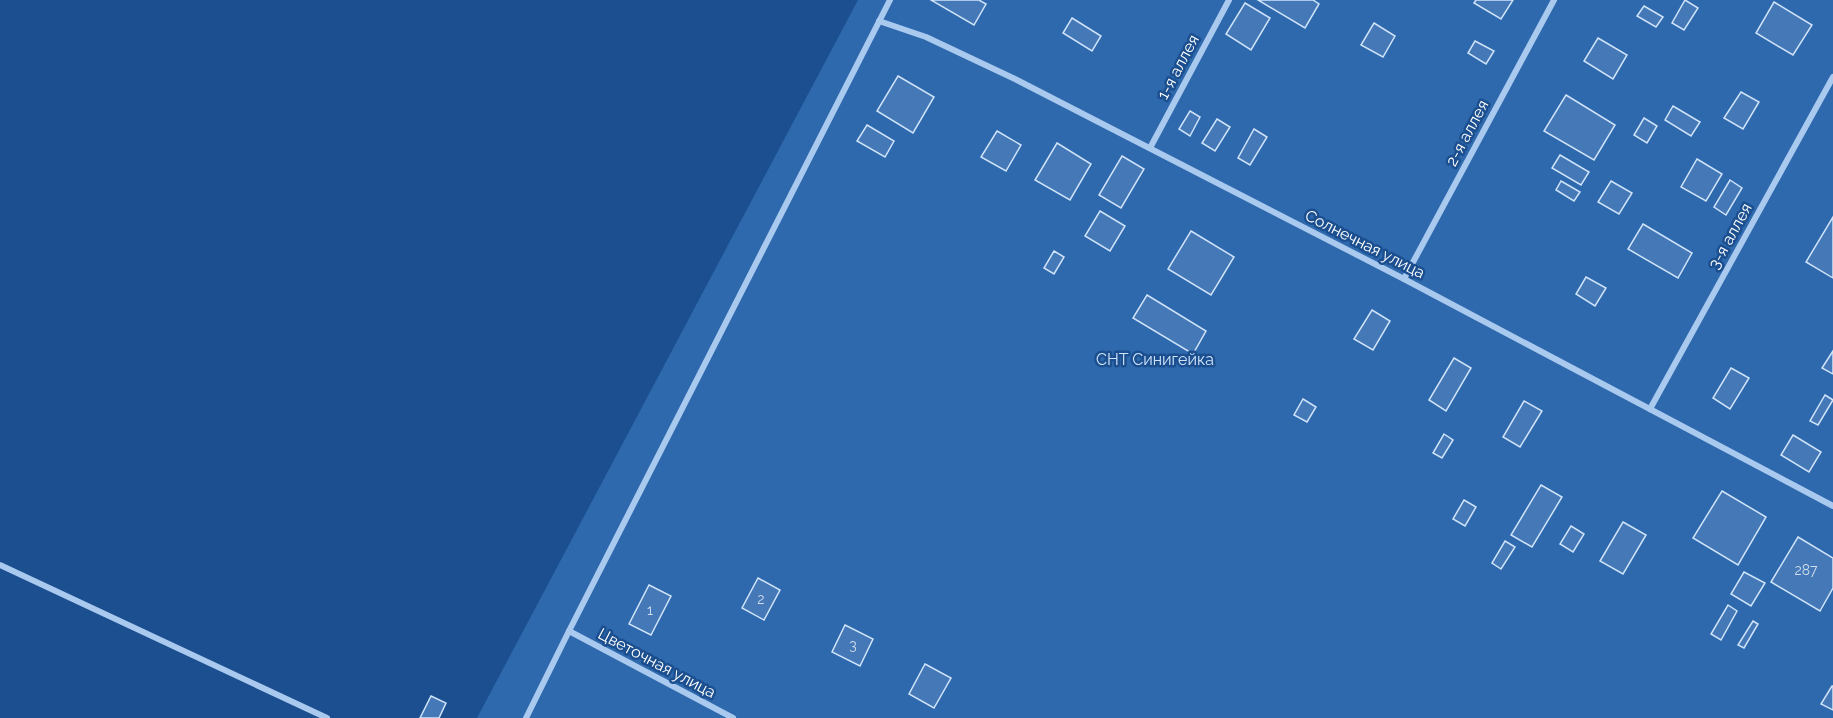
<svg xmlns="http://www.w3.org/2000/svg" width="1833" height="718" font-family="Raleway,sans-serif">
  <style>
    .green { fill: #2e69ad }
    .building { fill: #4478b7; stroke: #cfe3fa; stroke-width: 1.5 }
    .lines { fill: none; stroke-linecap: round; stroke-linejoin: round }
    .street { stroke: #a9c9ee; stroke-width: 6 }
    .labels { text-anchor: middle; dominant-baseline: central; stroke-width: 5; stroke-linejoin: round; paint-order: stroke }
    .number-label { font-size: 14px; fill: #d0dded }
    .street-label { font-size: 16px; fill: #fff; stroke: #1b4f8f }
    .park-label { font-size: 16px; fill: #cfe3fa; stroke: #1b4f8f }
  </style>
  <rect width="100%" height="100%" fill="#1b4f8f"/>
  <!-- green -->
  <polygon class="green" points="858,0 1833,0 1833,718 477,718"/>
  <!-- building -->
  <g class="building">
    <polygon points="931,0 979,0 986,4 974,25"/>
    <polygon points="1258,0 1313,0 1319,4 1305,28"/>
    <polygon points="1476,0 1513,0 1501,19 1474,3"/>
    <polygon points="1685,0 1698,8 1684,30 1672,23"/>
    <polygon points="1774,2 1812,25 1793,55 1756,33"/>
    <polygon points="1245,3 1270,18 1251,50 1226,34"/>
    <polygon points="1644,6 1663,17 1656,27 1637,16"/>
    <polygon points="1072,18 1101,36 1092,51 1063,33"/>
    <polygon points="1374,23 1395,36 1383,57 1361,45"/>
    <polygon points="1598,38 1627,55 1613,79 1584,61"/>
    <polygon points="1475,41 1494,51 1486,64 1468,53"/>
    <polygon points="898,76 934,97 913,133 877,111"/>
    <polygon points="1741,92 1759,102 1743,129 1724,118"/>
    <polygon points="1566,95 1615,125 1594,160 1544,131"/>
    <polygon points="1673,106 1700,122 1691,136 1665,120"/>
    <polygon points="1190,111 1200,117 1190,136 1179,129"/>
    <polygon points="1644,118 1657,126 1647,143 1634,135"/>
    <polygon points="1217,119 1230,127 1215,151 1202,143"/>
    <polygon points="867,125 894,141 885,157 857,141"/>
    <polygon points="1254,129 1267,137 1250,165 1238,158"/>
    <polygon points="997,131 1021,145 1006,171 981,157"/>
    <polygon points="1057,143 1091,164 1070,200 1035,180"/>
    <polygon points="1560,155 1589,172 1581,185 1552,168"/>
    <polygon points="1122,156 1144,169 1121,208 1099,195"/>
    <polygon points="1697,159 1722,174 1706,201 1681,187"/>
    <polygon points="1730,180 1742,188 1726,215 1714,207"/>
    <polygon points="1561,181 1580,192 1574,201 1556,190"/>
    <polygon points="1611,181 1632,193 1619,214 1598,202"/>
    <polygon points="1100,211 1125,226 1110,251 1085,236"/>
    <polygon points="1833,217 1833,278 1806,262"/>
    <polygon points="1643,224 1692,253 1678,278 1628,249"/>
    <polygon points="1191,231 1234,257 1211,295 1168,269"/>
    <polygon points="1054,251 1064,257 1054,274 1044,268"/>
    <polygon points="1586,277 1606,288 1595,306 1576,294"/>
    <polygon points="1147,295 1206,331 1193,354 1133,318"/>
    <polygon points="1372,310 1390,321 1373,350 1354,339"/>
    <polygon points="1833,351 1833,374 1822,368"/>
    <polygon points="1454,358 1471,368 1446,411 1429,400"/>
    <polygon points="1731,368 1749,378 1730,409 1713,398"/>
    <polygon points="1825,395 1833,400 1818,425 1810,421"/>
    <polygon points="1303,399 1316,407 1307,422 1294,415"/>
    <polygon points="1524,401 1542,411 1520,447 1503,437"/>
    <polygon points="1444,434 1453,440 1442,458 1433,453"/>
    <polygon points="1793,435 1821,452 1809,472 1781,455"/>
    <polygon points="1541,485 1562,497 1532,547 1511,535"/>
    <polygon points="1722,491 1766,517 1738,565 1693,538"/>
    <polygon points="1464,500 1476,507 1465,526 1453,519"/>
    <polygon points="1623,522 1646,535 1623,574 1600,561"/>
    <polygon points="1571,526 1584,534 1573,552 1560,544"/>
    <polygon points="1798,537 1833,558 1833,588 1820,611 1771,582"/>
    <polygon points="1505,541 1515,547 1501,569 1492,563"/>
    <polygon points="1744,572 1765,583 1751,606 1731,594"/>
    <polygon points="758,578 780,590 764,620 742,608"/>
    <polygon points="649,585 671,596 651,635 629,624"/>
    <polygon points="1728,605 1737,611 1721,640 1711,634"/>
    <polygon points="1753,621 1758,624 1744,648 1738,645"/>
    <polygon points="845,625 873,639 860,666 832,652"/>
    <polygon points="925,664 951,678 934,708 909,694"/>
    <polygon points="1832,686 1833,686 1833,710 1821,704"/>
    <polygon points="431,696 446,703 439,718 420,718"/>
  </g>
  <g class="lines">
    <!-- street -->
    <g class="street">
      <polyline points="879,21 926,37 1015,79 1404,279 1833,506"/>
      <polyline points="1150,148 1229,0"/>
      <polyline points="1404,279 1554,0"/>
      <polyline points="1650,409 1833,77"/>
      <polyline points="0,565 327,718"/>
      <polyline points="569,631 733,718"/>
      <polyline points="526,718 569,631 890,0"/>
    </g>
  </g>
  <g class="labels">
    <!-- number labels -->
    <g class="number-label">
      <text x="1806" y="570">287</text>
      <text x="761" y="599">2</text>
      <text x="650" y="610">1</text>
      <text x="853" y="645">3</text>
    </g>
    <!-- street labels -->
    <g class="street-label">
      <text transform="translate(1178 67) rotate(-62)">1-я аллея</text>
      <text transform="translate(1467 133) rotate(-62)">2-я аллея</text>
      <text transform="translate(1730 236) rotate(-61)">3-я аллея</text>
      <text transform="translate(1365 244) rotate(27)">Солнечная улица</text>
      <text transform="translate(657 663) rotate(28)">Цветочная улица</text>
    </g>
    <!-- park labels -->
    <g class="park-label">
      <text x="1155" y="359">СНТ Синигейка</text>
    </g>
  </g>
</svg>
